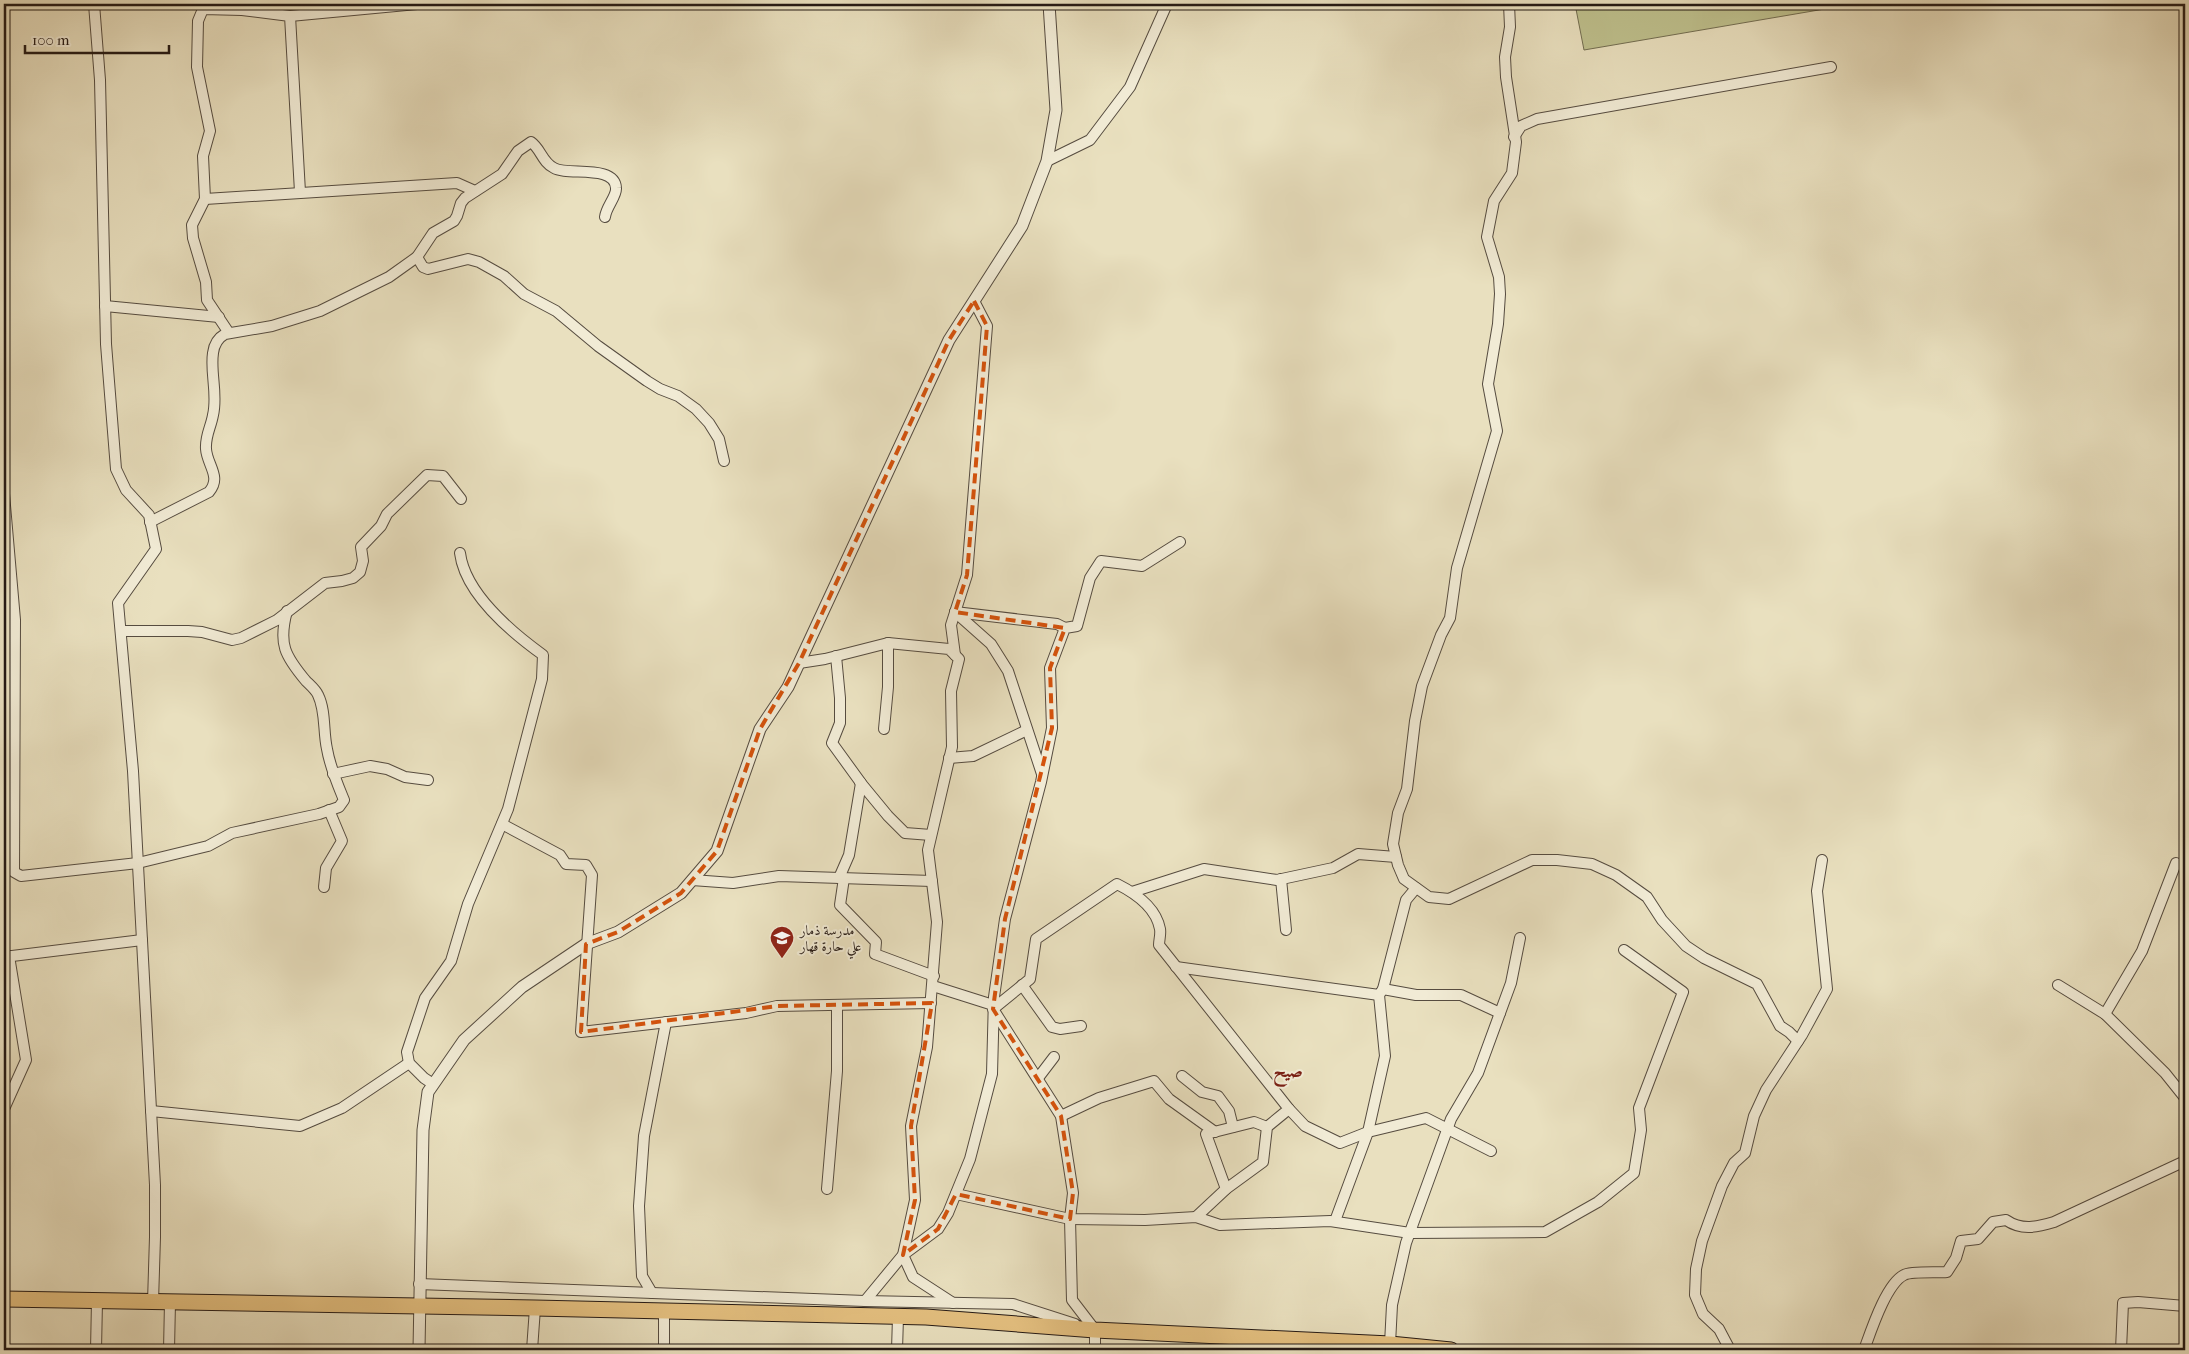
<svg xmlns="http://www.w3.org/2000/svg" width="2189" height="1354" font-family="'IM FELL French Canon',Amiri,serif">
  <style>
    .green { fill: #bec08d; stroke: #726d51 }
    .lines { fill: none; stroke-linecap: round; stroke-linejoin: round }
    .minor-casing { stroke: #564c40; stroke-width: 12 }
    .tertiary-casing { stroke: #564c40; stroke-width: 13 }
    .primary-casing { stroke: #251a15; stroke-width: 17 }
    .minor { stroke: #f1ebd5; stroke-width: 10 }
    .tertiary { stroke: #f1ebd5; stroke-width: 11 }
    .primary { stroke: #e4c080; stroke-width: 15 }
    .marked { fill: none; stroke: #d4530d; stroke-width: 4; stroke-dasharray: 10 6; stroke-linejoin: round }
    .labels { text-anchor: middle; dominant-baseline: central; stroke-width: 4; stroke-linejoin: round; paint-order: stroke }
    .poi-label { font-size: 14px; fill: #251a15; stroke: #f1ebd5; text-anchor: start }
    .district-label { font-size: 19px; font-weight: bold; fill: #7a1f14; stroke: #f1ebd5 }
  </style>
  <rect width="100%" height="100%" fill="#e9e0bf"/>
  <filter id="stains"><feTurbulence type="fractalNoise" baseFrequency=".004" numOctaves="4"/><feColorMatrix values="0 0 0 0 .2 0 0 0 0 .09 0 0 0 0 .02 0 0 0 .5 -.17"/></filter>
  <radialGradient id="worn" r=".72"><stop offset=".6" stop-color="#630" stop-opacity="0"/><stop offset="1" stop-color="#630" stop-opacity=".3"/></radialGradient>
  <!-- green -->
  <polygon class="green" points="1575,4 1854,4 1584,50"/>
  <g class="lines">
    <defs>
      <g id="minor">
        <polyline points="94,4 100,80 106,344 116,469 126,490 149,515 156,549 118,603 133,771 155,1185 155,1237 153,1302"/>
        <polyline points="1509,4 1510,27 1505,57 1506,77 1516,142 1512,173 1494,201 1487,237 1499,277 1500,294 1498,324 1488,384 1497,431 1457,568 1450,618 1441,635 1422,686 1415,721 1407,789 1398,813 1393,844 1398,865 1404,879 1429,897 1449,899 1532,860 1557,860 1592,864 1616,875 1647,897 1662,920 1686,946 1704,958 1757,984 1780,1026 1789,1032 1798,1041"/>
        <polyline points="290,16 417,4"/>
        <polyline points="1514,137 1521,126 1537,119 1831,67"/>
        <polyline points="1047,161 1090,140 1130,87 1167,4"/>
        <polyline points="205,199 457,183 475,191"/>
        <polyline points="417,257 423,267 428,269 468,259 479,262 504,276 524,294 556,311 598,346 647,381 660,389 678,396 696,409 709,423 719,439 724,461"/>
        <polyline points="105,306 219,317"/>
        <polyline points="229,333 207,300 206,282 193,238 192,225 205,199 203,156 210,131 197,67 198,21 203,9 242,10 290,16 300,192"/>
        <polyline points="4,337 4,339"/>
        <path d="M 4,494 L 15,620 L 14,872 L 21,876 L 138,863 L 208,846 L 232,833 L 319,814 L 339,807 L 344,800 C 337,783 330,767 327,749 C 323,732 326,711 318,695 C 316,690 310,685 306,681 C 285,656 278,644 287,611"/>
        <path d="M 150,522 L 209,492 C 222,477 207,465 206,449 C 205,436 211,427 213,415 C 218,394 210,373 213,353 C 214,345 218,338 225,334 L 272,326 L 320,311 L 389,277 L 417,257 L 433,233 L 454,221 L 457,216 L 461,203 L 465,198 L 502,174 L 518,151 L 531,142 C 541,149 542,162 554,168 C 567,176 615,164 616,188 C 617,196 606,207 605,217"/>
        <polyline points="955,612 991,644 1008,671 1042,774"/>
        <polyline points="955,612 1057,624 1065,628"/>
        <polyline points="121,631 188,631 202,632 232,640 241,638 277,620 325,583 342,581 353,578 360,572 363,561 361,547 381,526 387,514 427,475 443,476 461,499"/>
        <polyline points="955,655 951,625 967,575 987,326 974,301"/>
        <polyline points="836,656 840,698 840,723 832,743 861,783 849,855 839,878"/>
        <polyline points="799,663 825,659 888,643 888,687 884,729"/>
        <polyline points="949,758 973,756 1027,730"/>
        <polyline points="4,769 14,769"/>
        <polyline points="333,774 370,766 387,769 405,777 428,780"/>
        <polyline points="860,782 888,816 905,833 931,835"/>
        <polyline points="502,824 560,855 566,864 586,865 592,875 581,1032 746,1013 777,1006 931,1003"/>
        <polyline points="4,861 14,859"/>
        <polyline points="844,878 840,905 876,942 875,954 934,976"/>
        <polyline points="1281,879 1286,930"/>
        <polyline points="692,880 733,883 779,876 932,881"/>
        <polyline points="324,887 326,868 342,841 329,810"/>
        <polyline points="1132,892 1204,869 1277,880 1333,868 1358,854 1396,857"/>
        <polyline points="4,957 142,940"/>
        <polyline points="1176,967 1379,995 1383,989 1406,900 1416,888"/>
        <polyline points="1022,985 1052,1027 1060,1029 1081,1026"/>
        <polyline points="2058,985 2105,1014 2165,1073 2185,1098"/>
        <polyline points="933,986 993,1005"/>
        <polyline points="1383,989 1416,995 1461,995 1500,1013"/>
        <polyline points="2105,1014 2142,951 2176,863"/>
        <polyline points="1182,1076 1202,1092 1218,1096 1229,1111 1233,1127"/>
        <polyline points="1038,1078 1054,1057"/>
        <path d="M 433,1084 L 424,1078 L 409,1063 L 407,1052 L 425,998 L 451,961 L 468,904 L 508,809 L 542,679 L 543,655 C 511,632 465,593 460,553"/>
        <polyline points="4,1109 26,1060 9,956"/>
        <polyline points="1289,1109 1305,1126 1340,1143 1368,1132 1426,1118 1491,1151"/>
        <polyline points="151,1111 300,1126 342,1108 409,1063"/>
        <polyline points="1061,1116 1099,1098 1154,1081 1169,1099 1215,1132"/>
        <polyline points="827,1189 837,1071 837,1005"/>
        <polyline points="1226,1189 1206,1134 1254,1122 1267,1127"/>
        <polyline points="956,1194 1070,1219 1145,1220 1196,1217 1220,1225 1330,1221 1410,1233 1545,1232 1598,1202 1634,1173 1641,1130 1639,1108 1683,992 1624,950"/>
        <polyline points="1335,1221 1368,1132 1385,1056 1379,995"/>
        <polyline points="419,1284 865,1301 1013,1304 1075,1324"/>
        <polyline points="652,1293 642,1276 639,1206 644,1136 666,1022"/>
        <polyline points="865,1301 903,1255 915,1200 911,1126 927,1047 937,922 928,850 952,747 951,691 959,659 949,649 888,643"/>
        <polyline points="953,1303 913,1277 903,1255 938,1229 948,1213 970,1159 977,1132 992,1074 994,997 1005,919 1041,782 1052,728 1050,668 1065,628 1077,626 1090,578 1101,561 1142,566 1180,542"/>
        <polyline points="1390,1344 1392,1305 1406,1243 1451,1119 1478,1073 1511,983 1520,938"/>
        <polyline points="96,1350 97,1301"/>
        <polyline points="169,1350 170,1302"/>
        <polyline points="532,1350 535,1308"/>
        <polyline points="664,1350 664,1311"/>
        <polyline points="897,1350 898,1317"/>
        <path d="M 1095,1350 L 1095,1330 L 1072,1300 L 1070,1219 L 1073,1193 L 1061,1116 L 993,1009 L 1030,979 L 1036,939 L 1117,884 C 1135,893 1156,907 1160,929 C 1161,934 1159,940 1159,945 L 1289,1109 L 1267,1127 L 1263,1162 L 1226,1189 L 1196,1217"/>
        <polyline points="1728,1350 1728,1346 1719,1329 1703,1314 1695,1295 1696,1269 1702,1241 1722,1186 1734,1163 1745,1153 1754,1116 1766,1090 1802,1035 1827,989 1817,891 1822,860"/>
        <path d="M 1864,1350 C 1871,1331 1886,1284 1904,1275 C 1911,1271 1937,1273 1947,1272 L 1956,1258 L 1961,1241 L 1978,1239 L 1993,1222 L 2006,1220 C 2022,1231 2037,1227 2054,1222 L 2185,1161"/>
        <polyline points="2121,1350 2123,1303 2138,1302 2185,1306"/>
      </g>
      <polyline id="tertiary" points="419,1350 423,1130 428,1092 464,1040 522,987 586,944 618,932 681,893 717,851 760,729 788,687 949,340 1022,226 1047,161 1056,110 1049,4"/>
      <polyline id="primary" points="4,1299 535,1308 926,1317 1095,1330 1390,1344 1451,1350"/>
    </defs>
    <!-- minor casing -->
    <use href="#minor" class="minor-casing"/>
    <!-- tertiary casing -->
    <use href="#tertiary" class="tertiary-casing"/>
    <!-- primary casing -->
    <use href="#primary" class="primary-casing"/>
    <!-- minor -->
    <use href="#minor" class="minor"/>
    <!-- tertiary -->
    <use href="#tertiary" class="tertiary"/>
    <!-- primary -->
    <use href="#primary" class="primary"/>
  </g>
  <!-- marked area -->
  <path class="marked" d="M 974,301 L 987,326 L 967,575 L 955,612 L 1065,628 L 1050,668 L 1052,728 L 1005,919 L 993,1009 L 1061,1116 L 1073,1193 L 1070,1219 L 956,1194 L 938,1229 L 903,1255 L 915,1200 L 911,1126 L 932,1003 L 777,1006 L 581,1032 L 586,944 L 618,932 L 681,893 L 717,851 L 760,729 L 799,663 L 949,340 Z"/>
  <!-- icons -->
  <defs>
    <symbol id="school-pin" viewBox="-11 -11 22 30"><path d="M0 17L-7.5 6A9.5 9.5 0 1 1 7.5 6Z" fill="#8f2418" stroke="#f1ebd5"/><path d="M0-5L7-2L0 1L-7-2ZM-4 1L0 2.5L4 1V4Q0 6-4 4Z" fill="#fff"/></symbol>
  </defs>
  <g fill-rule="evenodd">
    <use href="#school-pin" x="768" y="924" width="28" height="38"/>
  </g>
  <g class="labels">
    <!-- poi labels -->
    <g class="poi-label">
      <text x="800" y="930">مدرسة ذمار<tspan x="800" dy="16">علي حارة قهار</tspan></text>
    </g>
    <!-- district labels -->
    <g class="district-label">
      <text x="1288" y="1071">صيح</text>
    </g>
  </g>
  <!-- margin -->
  <rect width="2189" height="1354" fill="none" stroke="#e9e0bf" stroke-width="20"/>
  <rect x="5" y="5" width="2179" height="1344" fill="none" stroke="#251a15" stroke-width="2.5"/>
  <rect x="10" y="10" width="2169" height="1334" fill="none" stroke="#251a15"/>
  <!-- scale -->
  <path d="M25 45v8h144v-8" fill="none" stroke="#251a15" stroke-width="2.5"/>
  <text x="32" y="45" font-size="15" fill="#251a15" stroke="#f1ebd5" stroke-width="4" paint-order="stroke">100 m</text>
  <rect width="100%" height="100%" filter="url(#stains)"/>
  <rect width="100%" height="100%" fill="url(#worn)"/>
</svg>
